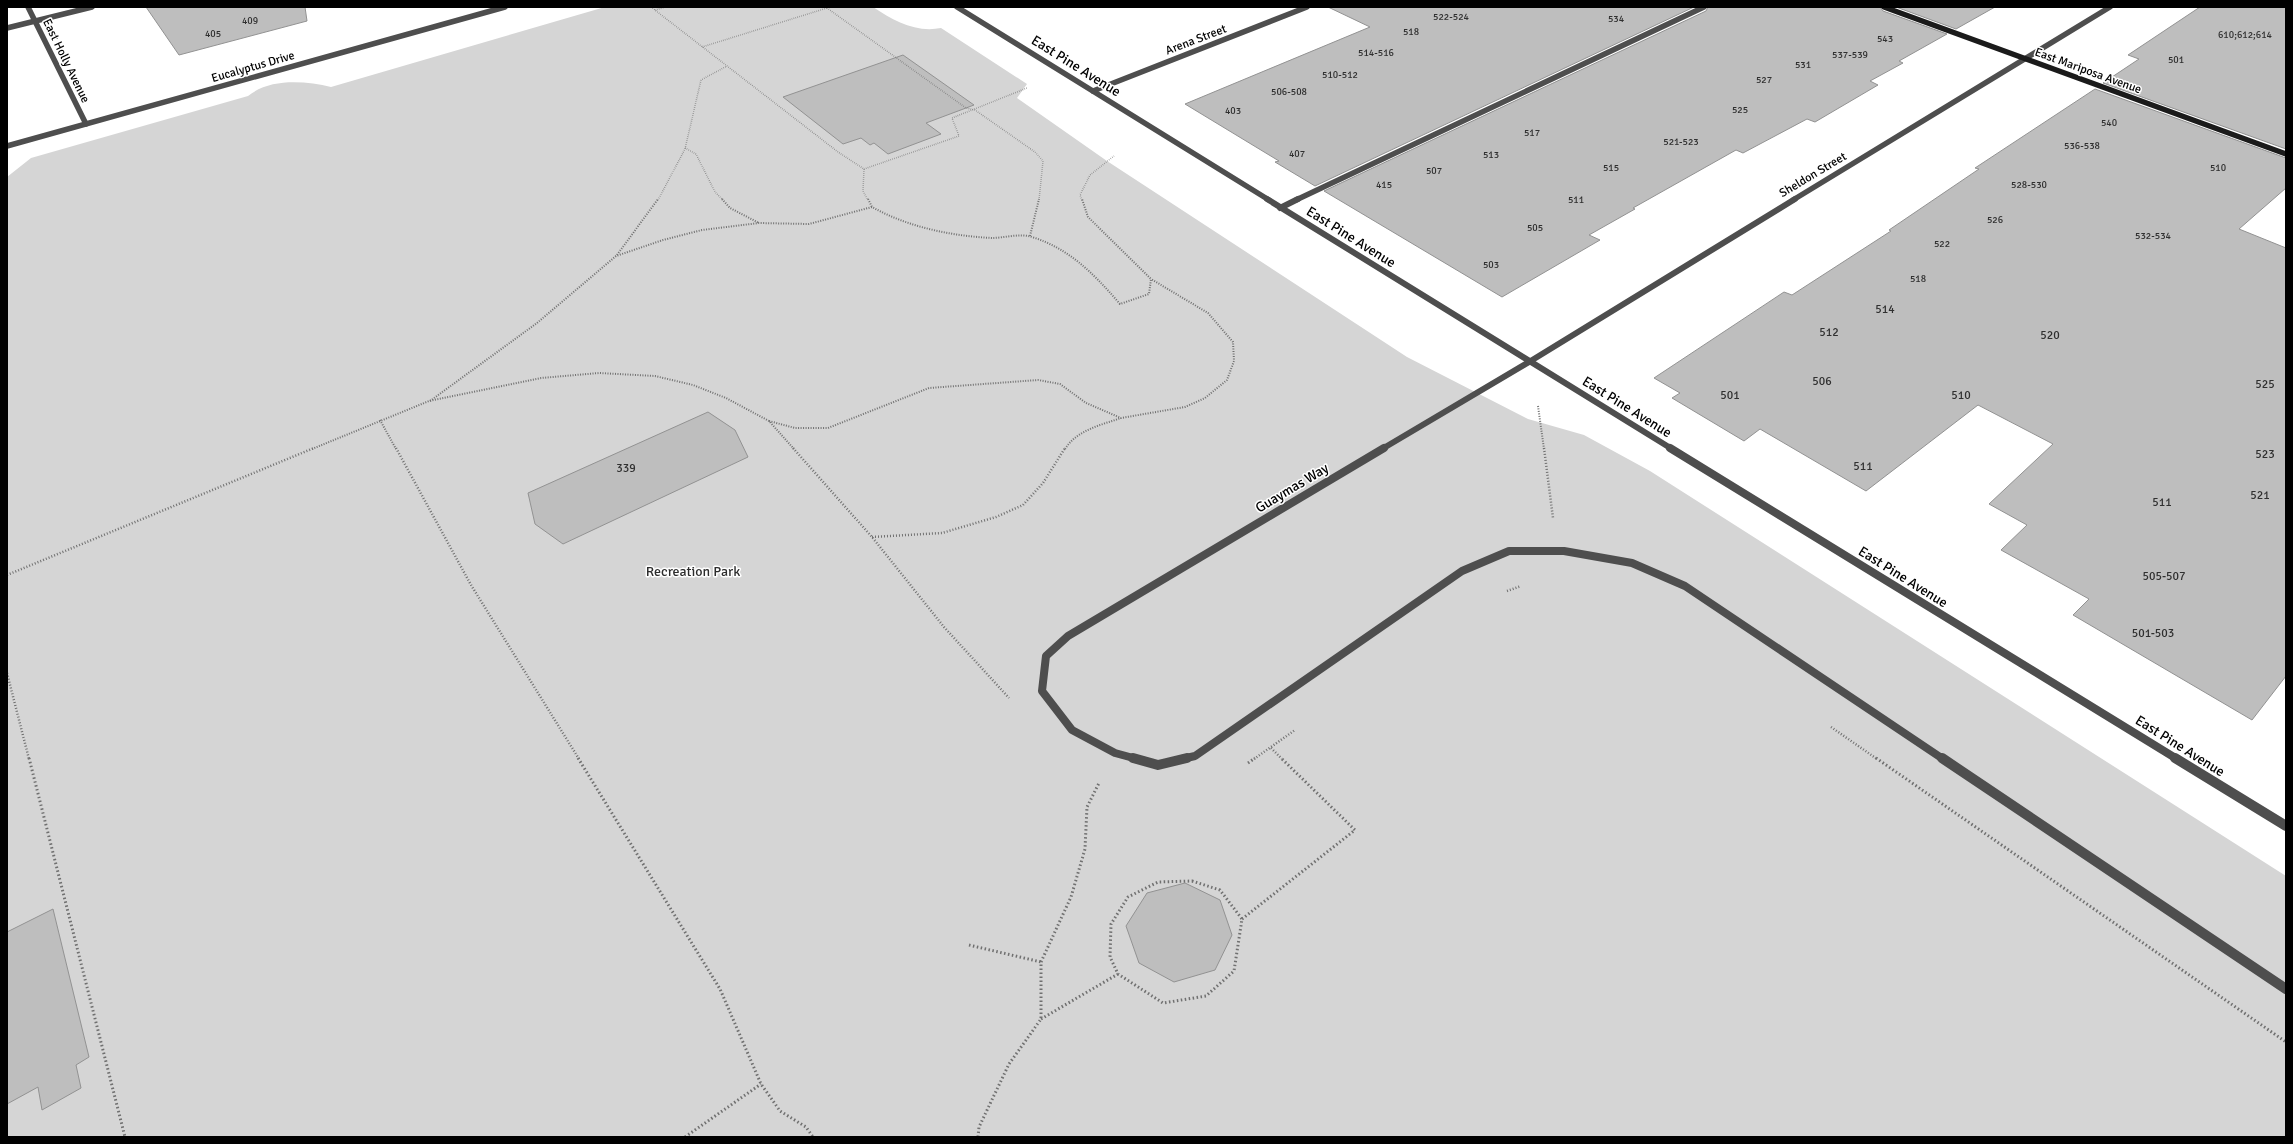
<svg xmlns="http://www.w3.org/2000/svg" width="2293" height="1144" font-family="Signika,sans-serif">
  <style>
    .green { fill: #d5d5d5 }
    .building { fill: #bebebe; stroke: #929292 }
    .lines { fill: none; stroke-linecap: round; stroke-linejoin: round }
    .path-far3 { stroke: #707070; stroke-width: 1.5; stroke-dasharray: 0.5 1.5; stroke-linecap: butt }
    .path-far2 { stroke: #707070; stroke-width: 2; stroke-dasharray: 1 1.5; stroke-linecap: butt }
    .path-far1 { stroke: #707070; stroke-width: 2.5; stroke-dasharray: 1 2; stroke-linecap: butt }
    .path { stroke: #707070; stroke-width: 3; stroke-dasharray: 1.5 2.5; stroke-linecap: butt }
    .lane-far3 { stroke: #4e4e4e; stroke-width: 5.5 }
    .lane-far2 { stroke: #4e4e4e; stroke-width: 6 }
    .lane-far1 { stroke: #4e4e4e; stroke-width: 8 }
    .lane { stroke: #4e4e4e; stroke-width: 10 }
    .street-far3 { stroke: #4e4e4e; stroke-width: 5.5 }
    .street-far2 { stroke: #4e4e4e; stroke-width: 6 }
    .street-far1 { stroke: #4e4e4e; stroke-width: 8 }
    .street { stroke: #4e4e4e; stroke-width: 10 }
    .secondary { stroke: #1b1b1b; stroke-width: 5.5 }
    .labels { text-anchor: middle; dominant-baseline: central; stroke-width: 3; stroke-linejoin: round; paint-order: stroke }
    .far-number-label { font-size: 10px; fill: #303030 }
    .far-street-label { font-size: 12px; fill: #000; stroke: #fff }
    .number-label { font-size: 12px; fill: #303030 }
    .street-label { font-size: 14px; fill: #000; stroke: #fff }
    .park-label { font-size: 14px; fill: #2c2c2c; stroke: #fff }
  </style>
  <rect width="100%" height="100%" fill="#fff"/>
  <!-- green -->
  <path class="green" d="M 605,7 L 873,7 C 894,21 916,33 941,28 L 1027,84 L 1017,98 L 1107,161 L 1407,357 L 1528,419 L 1584,435 L 1650,471 L 2286,876 L 2286,1137 L 7,1137 L 7,177 L 31,158 L 248,96 C 270,78 305,81 331,87 Z"/>
  <!-- building -->
  <g class="building">
    <polygon points="146,7 305,7 307,21 179,55"/>
    <polygon points="1328,7 1694,7 1315,186 1275,162 1279,161 1185,104 1370,27"/>
    <polygon points="1708,7 1880,7 1883,11 1947,34 1899,61 1903,63 1870,81 1878,85 1815,122 1807,119 1743,153 1736,150 1633,208 1635,209 1589,235 1600,240 1502,297 1324,191 1706,11"/>
    <polygon points="1896,7 1995,7 1956,29"/>
    <polygon points="2200,7 2286,7 2286,149 2103,83 2139,59 2128,55"/>
    <polygon points="903,55 974,105 926,123 941,134 888,154 874,143 870,145 861,138 843,144 783,97"/>
    <polygon points="2095,89 2286,158 2286,188 2239,229 2286,248 2286,676 2252,720 2073,615 2089,599 2001,550 2027,525 1989,504 2053,444 1978,405 1866,491 1760,429 1744,441 1672,398 1680,393 1654,378 1784,292 1792,295 1891,231 1889,230 1979,169 1975,168"/>
    <polygon points="708,412 735,430 748,457 563,544 535,524 528,493"/>
    <polygon points="1185,883 1220,900 1232,935 1215,970 1174,982 1139,963 1126,926 1147,893"/>
    <polygon points="53,909 89,1057 76,1065 81,1088 42,1110 38,1087 7,1104 7,932"/>
  </g>
  <g class="lines">
    <!-- path-far3 -->
    <g class="path-far3">
      <polyline points="651,7 838,152 864,169 863,191 868,200"/>
      <polyline points="827,8 966,108 975,110 1035,152 1043,161 1039,200"/>
      <polyline points="655,10 666,7"/>
      <polyline points="702,47 827,8 825,7"/>
      <polyline points="685,148 696,154 715,192 723,200"/>
      <polyline points="864,169 959,136 952,118 1027,88"/>
      <polyline points="658,200 685,149 701,80 727,66"/>
      <polyline points="1082,200 1080,195 1090,175 1114,156"/>
    </g>
    <!-- path-far2 -->
    <g class="path-far2">
      <polyline points="722,199 730,208 759,223"/>
      <polyline points="868,199 872,207"/>
      <polyline points="1030,236 1039,199"/>
      <polyline points="617,255 658,199"/>
      <path d="M 430,401 L 537,323 L 616,256 L 663,240 L 702,230 L 759,223 L 809,224 L 872,207 C 908,227 951,236 992,238 C 1004,238 1020,233 1032,237 C 1070,249 1094,274 1120,304 L 1149,294 L 1151,279 L 1088,217 L 1082,199"/>
      <polyline points="1538,406 1544,449"/>
      <polyline points="380,420 396,449"/>
      <polyline points="769,421 795,428 828,428 929,388 1038,380 1060,384 1086,403 1121,418 1185,407 1205,398 1227,380 1234,361 1233,342 1208,313 1151,279"/>
      <polyline points="312,449 429,401 541,378 599,373 655,376 693,385 726,398 769,421 794,449"/>
      <path d="M 1065,449 C 1077,430 1101,425 1121,418"/>
    </g>
    <!-- path-far1 -->
    <g class="path-far1">
      <polyline points="396,448 471,585 579,759"/>
      <polyline points="793,448 872,537 944,627 1009,698"/>
      <polyline points="1544,448 1553,518"/>
      <polyline points="872,537 942,533 996,517 1023,505 1043,483 1065,448"/>
      <polyline points="7,575 314,448"/>
      <polyline points="1507,591 1521,586"/>
      <polyline points="7,673 29,759"/>
      <polyline points="1831,727 1877,759"/>
      <polyline points="1271,748 1282,759"/>
      <polyline points="1254,759 1295,730"/>
    </g>
    <!-- path -->
    <g class="path">
      <polyline points="29,758 125,1137"/>
      <polyline points="578,758 720,989 761,1084 780,1111 806,1127 813,1137"/>
      <polyline points="1876,758 2286,1042"/>
      <polyline points="1248,763 1255,758"/>
      <polygon points="1192,881 1220,890 1242,919 1234,971 1206,996 1163,1003 1118,974 1110,957 1111,924 1128,897 1158,882"/>
      <polyline points="1242,919 1355,830 1281,758"/>
      <polyline points="969,945 1041,962"/>
      <polyline points="1041,1019 1118,974"/>
      <polyline points="685,1137 761,1084"/>
      <polyline points="978,1137 979,1127 1009,1064 1041,1019 1041,962 1071,897 1085,849 1087,807 1099,783"/>
    </g>
    <!-- lane-far3 -->
    <g class="lane-far3">
      <polyline points="7,28 92,7"/>
      <polyline points="1296,200 1704,7"/>
    </g>
    <!-- lane-far2 -->
    <g class="lane-far2">
      <polyline points="1280,208 1298,199"/>
      <polyline points="1382,449 1529,362"/>
    </g>
    <!-- lane-far1 -->
    <g class="lane-far1">
      <polyline points="1137,759 1115,753 1072,730 1042,691 1046,656 1068,636 1384,448"/>
      <polyline points="1182,759 1195,756 1462,571 1509,551 1564,551 1632,563 1685,586 1943,759"/>
    </g>
    <!-- lane -->
    <g class="lane">
      <polyline points="1133,758 1158,765 1187,758"/>
      <polyline points="1942,758 2286,989"/>
    </g>
    <!-- street-far3 -->
    <g class="street-far3">
      <polyline points="28,7 86,124"/>
      <polyline points="957,7 1269,200"/>
      <polyline points="1093,91 1307,7"/>
      <polyline points="7,146 505,7"/>
      <polyline points="1793,200 2110,7"/>
    </g>
    <!-- street-far2 -->
    <g class="street-far2">
      <polyline points="1267,199 1672,449"/>
      <polyline points="1529,362 1795,199"/>
    </g>
    <!-- street-far1 -->
    <polyline class="street-far1" points="1670,448 2177,759"/>
    <!-- street -->
    <polyline class="street" points="2175,758 2286,826"/>
    <!-- secondary -->
    <polyline class="secondary" points="1884,7 2286,154"/>
  </g>
  <g class="labels">
    <!-- far-number labels -->
    <g class="far-number-label">
      <text x="1451" y="17">522-524</text>
      <text x="1616" y="19">534</text>
      <text x="250" y="21">409</text>
      <text x="1411" y="32">518</text>
      <text x="213" y="34">405</text>
      <text x="2245" y="35">610;612;614</text>
      <text x="1885" y="39">543</text>
      <text x="1376" y="53">514-516</text>
      <text x="1850" y="55">537-539</text>
      <text x="2176" y="60">501</text>
      <text x="1803" y="65">531</text>
      <text x="1340" y="75">510-512</text>
      <text x="1764" y="80">527</text>
      <text x="1289" y="92">506-508</text>
      <text x="1740" y="110">525</text>
      <text x="1233" y="111">403</text>
      <text x="2109" y="123">540</text>
      <text x="1532" y="133">517</text>
      <text x="1681" y="142">521-523</text>
      <text x="2082" y="146">536-538</text>
      <text x="1297" y="154">407</text>
      <text x="1491" y="155">513</text>
      <text x="1611" y="168">515</text>
      <text x="2218" y="168">510</text>
      <text x="1434" y="171">507</text>
      <text x="1384" y="185">415</text>
      <text x="2029" y="185">528-530</text>
      <text x="1576" y="200">511</text>
      <text x="1995" y="220">526</text>
      <text x="1535" y="228">505</text>
      <text x="2153" y="236">532-534</text>
      <text x="1942" y="244">522</text>
      <text x="1491" y="265">503</text>
      <text x="1918" y="279">518</text>
    </g>
    <!-- far-street labels -->
    <g class="far-street-label">
      <text transform="translate(1196 40) rotate(-21)">Arena Street</text>
      <text transform="translate(66 61) rotate(64)">East Holly Avenue</text>
      <text transform="translate(253 67) rotate(-16)">Eucalyptus Drive</text>
      <text transform="translate(2088 71) rotate(20)">East Mariposa Avenue</text>
      <text transform="translate(1813 175) rotate(-31)">Sheldon Street</text>
    </g>
    <!-- number labels -->
    <g class="number-label">
      <text x="1885" y="309">514</text>
      <text x="1829" y="332">512</text>
      <text x="2050" y="335">520</text>
      <text x="1822" y="381">506</text>
      <text x="2265" y="384">525</text>
      <text x="1730" y="395">501</text>
      <text x="1961" y="395">510</text>
      <text x="2265" y="454">523</text>
      <text x="1863" y="466">511</text>
      <text x="626" y="468">339</text>
      <text x="2260" y="495">521</text>
      <text x="2162" y="502">511</text>
      <text x="2164" y="576">505-507</text>
      <text x="2153" y="633">501-503</text>
    </g>
    <!-- street labels -->
    <g class="street-label">
      <text transform="translate(1076 66) rotate(32)">East Pine Avenue</text>
      <text transform="translate(1351 237) rotate(32)">East Pine Avenue</text>
      <text transform="translate(1627 407) rotate(32)">East Pine Avenue</text>
      <text transform="translate(1292 488) rotate(-31)">Guaymas Way</text>
      <text transform="translate(1903 577) rotate(32)">East Pine Avenue</text>
      <text transform="translate(2180 746) rotate(32)">East Pine Avenue</text>
    </g>
    <!-- park labels -->
    <g class="park-label">
      <text x="693" y="571">Recreation Park</text>
    </g>
  </g>
  <!-- border -->
  <rect width="2293" height="1144" fill="none" stroke="#000000" stroke-width="16"/>
</svg>
